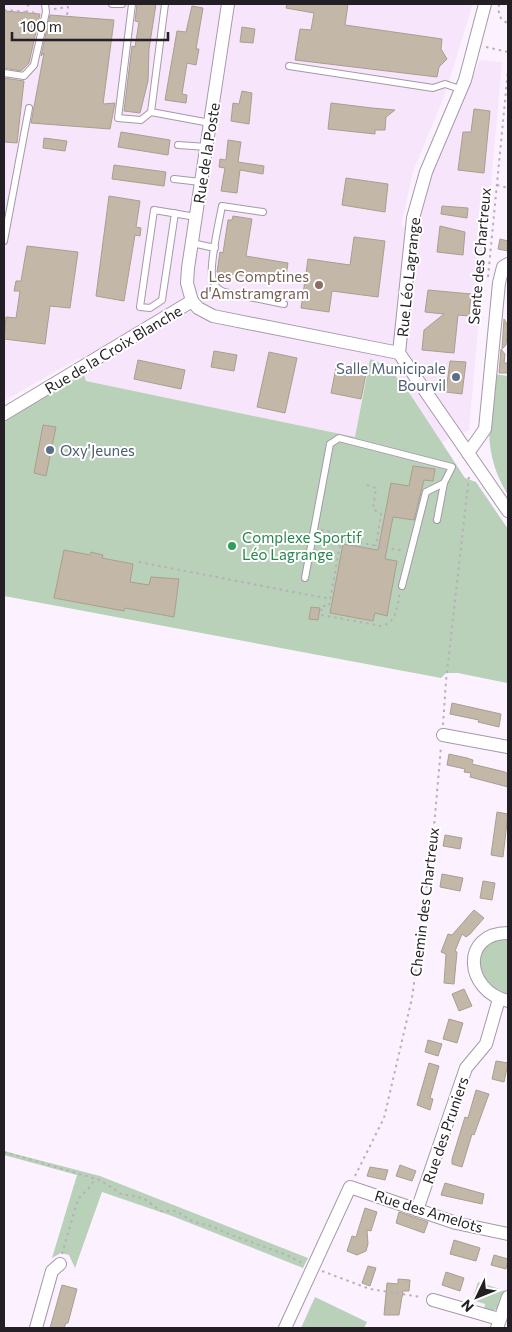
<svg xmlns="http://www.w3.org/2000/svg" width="512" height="1332" font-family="Commissioner,sans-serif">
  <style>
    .built { fill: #f7e5fc }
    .green { fill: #b9d1b8 }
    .building { fill: #c3b7a8; stroke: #aa9e8f }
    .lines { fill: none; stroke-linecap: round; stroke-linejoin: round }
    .service-casing { stroke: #a599a8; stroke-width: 8 }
    .minor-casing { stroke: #a599a8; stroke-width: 14 }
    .path { stroke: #b7afba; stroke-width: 2; stroke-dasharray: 2.5 4; stroke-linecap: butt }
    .service { stroke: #fff; stroke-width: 6 }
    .minor { stroke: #fff; stroke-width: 12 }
    .education-dot { fill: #8d6e63; stroke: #fff; stroke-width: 2 }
    .service-dot { fill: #5c6f8a; stroke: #fff; stroke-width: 2 }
    .leisure-dot { fill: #2e9e5b; stroke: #fff; stroke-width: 2 }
    .labels { text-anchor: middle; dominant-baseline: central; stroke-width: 4; stroke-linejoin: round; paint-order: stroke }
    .street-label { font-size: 15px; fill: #241f25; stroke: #fff }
    .education-label { font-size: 15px; fill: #785e54; stroke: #fff; text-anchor: end }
    .service-label { font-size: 15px; fill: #4e5e75; stroke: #fff; text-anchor: end }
    .leisure-label { font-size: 15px; fill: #27864d; stroke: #fff; text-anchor: start }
  </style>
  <rect width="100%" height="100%" fill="#fcf2ff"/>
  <!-- built -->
  <polygon class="built" points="4,4 473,4 444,97 413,172 401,226 417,229 425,190 480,60 502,62 469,430 441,443 408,391 387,366 370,359 355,437 86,381 79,358 4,401"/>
  <!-- green -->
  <g class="green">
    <polygon points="370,359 387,366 408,391 465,478 476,482 508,529 507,683 458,673 446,673 441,678 4,596 4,420 84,375 86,381 355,437"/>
    <path d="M 494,374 L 508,376 L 508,495 C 482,452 489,422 494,374 Z"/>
    <polygon points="508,937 508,995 497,992 476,968 486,944"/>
    <polygon points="4,1151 100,1176 308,1258 303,1268 172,1216 102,1192 75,1268 69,1255 61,1253 52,1258 77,1175 4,1155"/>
    <polygon points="478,1282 506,1291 499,1307 492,1312 484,1311 485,1304 472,1300"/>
    <polygon points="315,1297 367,1322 364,1328 301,1328"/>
  </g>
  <!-- building -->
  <g class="building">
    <polygon points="137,4 156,4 149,49 148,81 140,113 124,111 132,46 135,47 139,22 135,21"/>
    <polygon points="287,4 348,4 345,25 442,39 441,49 447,59 439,67 437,77 295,60 300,29 311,30 314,13 286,8"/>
    <polygon points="192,6 203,8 196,49 199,49 196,65 187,63 182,94 187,95 186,103 165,100 177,31 186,32"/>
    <polygon points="4,11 40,14 29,63 21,71 4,68"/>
    <polygon points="50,15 114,20 103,104 115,103 110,129 31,123 44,53 41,56"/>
    <polygon points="242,27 255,29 253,43 240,42"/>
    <polygon points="4,78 24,81 17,143 4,142"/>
    <polygon points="242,91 252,93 249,124 231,121 233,103 239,104"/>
    <polygon points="331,103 372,108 395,110 386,117 385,130 375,130 375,134 328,129"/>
    <polygon points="474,109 490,111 484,173 458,170 463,132 471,132"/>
    <polygon points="121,132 170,140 168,155 118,147"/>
    <polygon points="44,138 67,141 65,151 43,148"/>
    <polygon points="228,140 241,142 238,162 264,166 263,174 240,170 237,193 221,191 225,168 219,167 220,159 226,160"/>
    <polygon points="114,165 166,172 164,186 112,179"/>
    <polygon points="346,178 388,184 385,212 342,205"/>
    <polygon points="109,196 140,201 136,227 141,228 140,236 135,235 124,301 96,296"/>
    <polygon points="442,206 468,208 467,218 441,214"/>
    <polygon points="233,216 252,219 246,256 288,263 285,282 217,272 220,252 223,253 228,220 232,220"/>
    <polygon points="440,226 465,232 463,255 437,252"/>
    <polygon points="354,237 385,241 378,297 332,291 329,312 301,308 308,259 350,265"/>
    <polygon points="500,239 508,241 508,251 498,249"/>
    <polygon points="27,246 78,252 70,308 50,306 45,344 4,339 6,317 16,318 20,291 14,291 16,281 21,281"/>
    <polygon points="428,290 471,294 469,316 458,315 454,353 422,350 424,330 444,314 425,312"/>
    <polygon points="504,319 508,326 506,345 502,349"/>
    <polygon points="501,349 505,354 504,363 508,363 508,373 499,373"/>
    <polygon points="214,351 237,355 234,371 211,367"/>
    <polygon points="269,352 297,358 285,413 257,407"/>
    <polygon points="138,360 185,370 181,389 134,379"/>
    <polygon points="450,361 466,362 462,394 446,392"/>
    <polygon points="337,363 367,369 361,399 331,393"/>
    <polygon points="43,425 56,427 46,476 34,473"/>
    <polygon points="413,466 435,469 433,481 424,480 414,520 393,517 385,559 397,561 387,616 375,613 373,621 330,613 343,544 378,550 391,483 409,486"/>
    <polygon points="64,550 90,555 91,552 103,555 102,558 133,564 130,582 149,585 151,577 179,579 174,617 125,608 124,611 54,598"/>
    <polygon points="311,607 320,608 318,620 309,619"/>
    <polygon points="452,703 501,714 499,727 478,722 479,720 450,714"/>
    <polygon points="449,754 467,758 473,760 472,764 505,772 508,774 508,787 470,777 471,773 464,772 465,769 447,765"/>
    <polygon points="497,812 508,814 503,857 491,855"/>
    <polygon points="445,835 462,838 460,849 443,846"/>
    <polygon points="442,874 463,878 460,891 440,887"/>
    <polygon points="483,881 495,883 492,900 480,898"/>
    <polygon points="474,910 484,918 470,934 466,937 462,934 455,951 457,952 454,984 444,983 446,954 441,952 448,934 452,935"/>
    <polygon points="464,989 472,1006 459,1011 452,994"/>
    <polygon points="449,1019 463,1023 457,1043 443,1039"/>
    <polygon points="428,1040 442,1044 438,1056 425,1052"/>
    <polygon points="496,1061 508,1063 504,1082 492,1079"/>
    <polygon points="429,1063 439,1066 430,1098 433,1099 430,1110 417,1105"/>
    <polygon points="476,1090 489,1094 474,1135 472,1134 462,1167 452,1164 452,1159 465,1117 468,1118"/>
    <polygon points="400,1165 416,1171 412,1181 396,1176"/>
    <polygon points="370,1167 388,1170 385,1180 367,1176"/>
    <polygon points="445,1183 484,1194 482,1204 441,1195"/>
    <polygon points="365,1208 377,1212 371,1231 367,1230 368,1244 366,1251 357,1255 347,1251 352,1236 356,1237"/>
    <polygon points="399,1212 428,1222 424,1233 396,1223"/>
    <polygon points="454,1240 480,1248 476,1261 450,1254"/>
    <polygon points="494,1255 508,1259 506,1269 491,1265"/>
    <polygon points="368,1266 376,1268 370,1286 362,1283"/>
    <polygon points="446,1272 464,1278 460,1291 442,1285"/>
    <polygon points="398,1279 410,1280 409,1291 403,1291 399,1315 384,1315 387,1283 398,1284"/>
    <polygon points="62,1285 77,1289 68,1323 66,1323 64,1328 50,1328"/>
  </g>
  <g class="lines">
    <defs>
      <g id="service">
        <polyline points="112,4 122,4"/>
        <polyline points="132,4 118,118 141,120 151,112"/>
        <polyline points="165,4 151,112 210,123"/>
        <polyline points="289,66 433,88 445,84 460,89"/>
        <polyline points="4,73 24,76 34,65 46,12 45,4"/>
        <polyline points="178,145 207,147"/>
        <polyline points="174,179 201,182"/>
        <path d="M 263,212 L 222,206 C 219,222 208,269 213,281 C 215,287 218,289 224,292 L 284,304"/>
        <polyline points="175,213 162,300 150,308 140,307 154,210 196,217"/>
        <polyline points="4,241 29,108"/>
        <polyline points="192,243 215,248"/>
        <polyline points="305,578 330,444 339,438 452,467 444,483 437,520"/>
        <polyline points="402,586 426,492 444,483"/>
      </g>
      <g id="minor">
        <polyline points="485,4 465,80 426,172 413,218 399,353 508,511"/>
        <polyline points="192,301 187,283 188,268 228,4"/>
        <polyline points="4,414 192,301 198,308 213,316 399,353"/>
        <polyline points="468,453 485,429 499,283 503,267 508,264"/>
        <polyline points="443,735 508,747"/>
        <path d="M 508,933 C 460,933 465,991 508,1001"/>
        <polyline points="417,1210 466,1068 486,1044 499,999"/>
        <polyline points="433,1300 499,1319"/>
        <polyline points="36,1328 52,1271 60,1264"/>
        <polyline points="285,1328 350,1187 456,1223 508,1234"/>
        <polyline points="497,1328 508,1297"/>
      </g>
    </defs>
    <!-- service casing -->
    <use href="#service" class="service-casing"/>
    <!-- minor casing -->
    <use href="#minor" class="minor-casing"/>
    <!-- path -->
    <g class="path">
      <polyline points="28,4 27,12 37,13"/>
      <path d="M 499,4 C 498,13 499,20 508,23"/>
      <polyline points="54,9 68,7 67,16"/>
      <polyline points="4,10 27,12"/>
      <polyline points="486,47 508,52"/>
      <polyline points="497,185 508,188"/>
      <polyline points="488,277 508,70"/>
      <polyline points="367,485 376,488 373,509 381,514 376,546"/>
      <polyline points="321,530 342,534 341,539 404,551"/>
      <path d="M 341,539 L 329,606 L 322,606 L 321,615 L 382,626 C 397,622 397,606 400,592"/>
      <polyline points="139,562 330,599"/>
      <polyline points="443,725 446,681 469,476"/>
      <polyline points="4,1152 100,1180 121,1194 143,1198 161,1211 176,1211 194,1222 211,1226 231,1235 287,1255 302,1263"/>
      <polyline points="355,1176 384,1118 412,998 433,838 441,747"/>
      <polyline points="62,1254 78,1199 91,1186 95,1178"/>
      <polyline points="322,1271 370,1289 421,1297"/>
    </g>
    <!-- service -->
    <use href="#service" class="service"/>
    <!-- minor -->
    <use href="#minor" class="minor"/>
  </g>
  <!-- markers -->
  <circle class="education-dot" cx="319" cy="285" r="5"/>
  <g class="service-dot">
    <circle cx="456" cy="377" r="5"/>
    <circle cx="50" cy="450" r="5"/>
  </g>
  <circle class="leisure-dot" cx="232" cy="546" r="5"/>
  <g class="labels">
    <!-- street labels -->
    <g class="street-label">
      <text transform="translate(206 153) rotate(-81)">Rue de la Poste</text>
      <text transform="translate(479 256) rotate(-85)">Sente des Chartreux</text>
      <text transform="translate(408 277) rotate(-84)">Rue Léo Lagrange</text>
      <text transform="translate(113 349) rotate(-31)">Rue de la Croix Blanche</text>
      <text transform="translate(424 902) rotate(-83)">Chemin des Chartreux</text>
      <text transform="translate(445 1130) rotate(-71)">Rue des Pruniers</text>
      <text transform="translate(429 1211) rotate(17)">Rue des Amelots</text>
    </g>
    <!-- education labels -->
    <g class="education-label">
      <text x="309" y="276">Les Comptines<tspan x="309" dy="17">d'Amstramgram</tspan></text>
    </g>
    <!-- service labels -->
    <g class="service-label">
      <text x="446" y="368">Salle Municipale<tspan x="446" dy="17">Bourvil</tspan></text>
      <text x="60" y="450" text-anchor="start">Oxy'Jeunes</text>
    </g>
    <!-- leisure labels -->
    <g class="leisure-label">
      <text x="242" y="537">Complexe Sportif<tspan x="242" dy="17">Léo Lagrange</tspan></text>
    </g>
  </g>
  <!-- border -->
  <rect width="512" height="1332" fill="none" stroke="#241f25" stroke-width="10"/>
  <!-- north arrow -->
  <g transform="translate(477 1297) rotate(227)" stroke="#ffffff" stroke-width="4" paint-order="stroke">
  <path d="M0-4L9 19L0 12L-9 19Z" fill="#241f25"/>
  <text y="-8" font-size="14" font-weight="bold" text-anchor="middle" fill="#241f25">N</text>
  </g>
  <!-- scale -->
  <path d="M12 32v8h156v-8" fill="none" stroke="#241f25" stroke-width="2.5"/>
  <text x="20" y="32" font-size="15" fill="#241f25" stroke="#ffffff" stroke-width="4" paint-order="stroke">100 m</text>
</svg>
